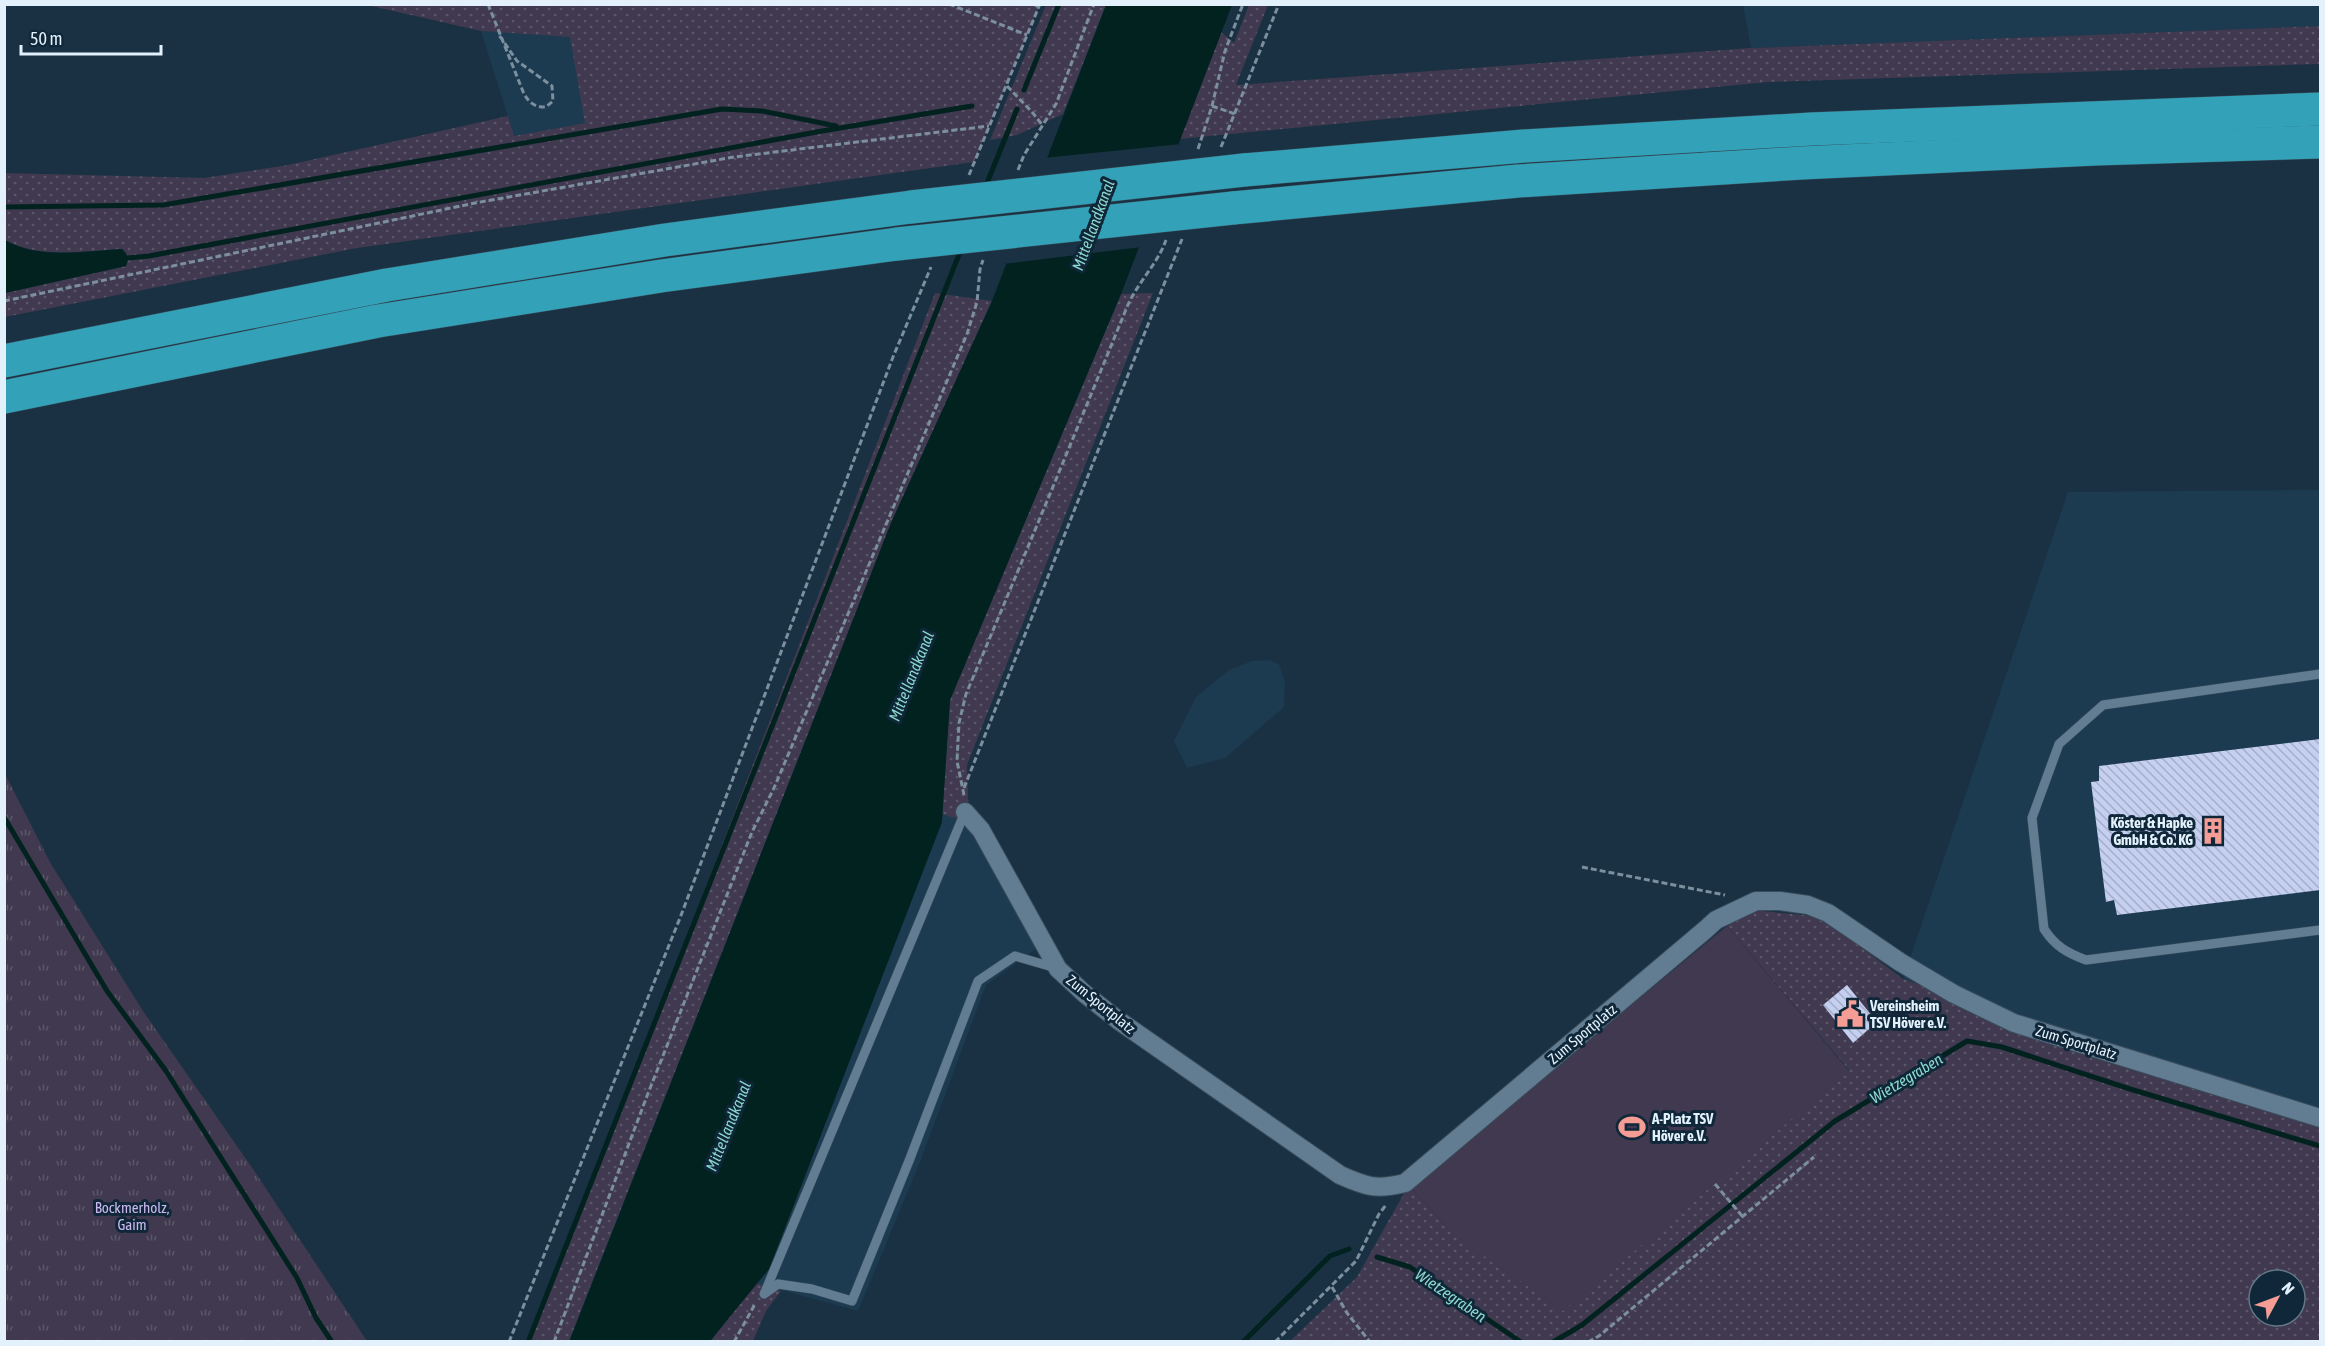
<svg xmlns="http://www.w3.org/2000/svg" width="2325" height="1346" font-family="'Asap Condensed',sans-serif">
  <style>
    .built { fill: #1c3b51 }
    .grass { fill: url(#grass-dots); fill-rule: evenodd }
    .park { fill: url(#park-tufts) }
    .pitch { fill: #40394f }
    .water { fill: #01221f }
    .pier { fill: #193142 }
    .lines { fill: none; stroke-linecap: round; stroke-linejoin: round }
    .stream { stroke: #01221f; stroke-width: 5 }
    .building { fill: url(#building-back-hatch) }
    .service-casing { stroke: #384c5b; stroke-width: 10 }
    .minor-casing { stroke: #384c5b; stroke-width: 20 }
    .motorway-casing { stroke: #384c5b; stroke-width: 34 }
    .path { stroke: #7c8f9e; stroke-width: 3; stroke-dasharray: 6 3; stroke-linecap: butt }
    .service { stroke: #627c91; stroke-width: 9 }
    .minor { stroke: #627c91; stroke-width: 18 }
    .motorway { stroke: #33a1b7; stroke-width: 33 }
    .motorway-bridge-casing { stroke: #384c5b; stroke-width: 34; stroke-linecap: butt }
    .motorway-bridge { stroke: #33a1b7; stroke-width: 33 }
    .labels { text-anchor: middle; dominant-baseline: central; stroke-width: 6; stroke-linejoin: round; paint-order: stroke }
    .poi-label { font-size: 15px; font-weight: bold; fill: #e3f1fd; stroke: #0f2738; text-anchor: start }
    .street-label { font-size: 15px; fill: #e3f1fd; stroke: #0f2738 }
    .park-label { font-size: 15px; fill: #cab8ef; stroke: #0f2738 }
    .water-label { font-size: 16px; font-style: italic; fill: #8bd8cf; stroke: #0f2738 }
  </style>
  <defs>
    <pattern id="grass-dots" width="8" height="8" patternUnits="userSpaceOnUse" patternTransform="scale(1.5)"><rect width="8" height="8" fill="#40394f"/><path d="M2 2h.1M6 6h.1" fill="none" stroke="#5b5669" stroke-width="1.8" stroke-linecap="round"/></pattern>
    <pattern id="park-tufts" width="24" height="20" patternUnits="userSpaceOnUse" patternTransform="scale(1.5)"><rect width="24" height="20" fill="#40394f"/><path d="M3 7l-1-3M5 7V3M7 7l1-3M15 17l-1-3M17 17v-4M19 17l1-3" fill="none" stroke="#5b5669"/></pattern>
    <pattern id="building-back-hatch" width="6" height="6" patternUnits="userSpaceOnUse" patternTransform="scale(1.5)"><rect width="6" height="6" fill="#c5d0f1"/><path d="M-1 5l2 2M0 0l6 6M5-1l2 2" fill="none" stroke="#a5aec8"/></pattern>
  </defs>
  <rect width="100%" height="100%" fill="#193142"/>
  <!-- built -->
  <g class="built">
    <polygon points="2320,4 2320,26 1751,48 1743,5"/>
    <polygon points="481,31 570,36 586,123 514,136"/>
    <polygon points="2320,490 2320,1121 1903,979 2068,492"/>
    <polygon points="1269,660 1279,664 1285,682 1284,707 1225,758 1187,768 1174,741 1196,697 1229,670 1252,661"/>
    <polygon points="942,814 969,823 1040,946 986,985 918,1167 858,1311 756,1283 769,1269 942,822"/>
  </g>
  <!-- grass -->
  <g class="grass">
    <path d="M 367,5 L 1040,5 L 974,162 L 357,248 L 5,317 L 5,293 L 126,266 L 122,249 C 83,251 40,259 5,240 L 5,173 L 204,178 L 288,165 L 508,116 L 514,136 L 585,123 L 570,37 L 481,31 Z"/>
    <polygon points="1046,5 1106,5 1063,114 1017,135 990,140"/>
    <polygon points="1249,5 1268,5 1236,85 1751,48 2320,26 2320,64 1768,82 1179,139 1221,32 1234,43"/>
    <polygon points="935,293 992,301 891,523 569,1341 530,1342"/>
    <polygon points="1153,293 967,765 969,823 942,814 950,700 1121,294"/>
    <path d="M 1753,910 L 1821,917 L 1903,979 L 2320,1121 L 2320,1341 L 1289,1342 L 1357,1277 L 1403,1195 L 1410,1187 L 1454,1235 L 1849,1070 L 1727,926 ZM 2259,1280 L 2295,1280 L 2295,1316 L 2259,1316 Z"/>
    <polygon points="756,1283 781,1291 766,1311 753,1341 710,1342"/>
  </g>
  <!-- park -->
  <polygon class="park" points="4,772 51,864 143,1011 253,1169 367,1341 5,1341"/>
  <!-- pitch -->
  <polygon class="pitch" points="1727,926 1849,1071 1563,1311 1454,1235 1410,1187"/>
  <!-- water -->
  <g class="water">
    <polygon points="1106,5 1232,5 1121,294 950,700 942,822 769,1269 710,1341 569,1342 891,523 992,301"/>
    <path d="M 5,240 C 39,260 84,251 122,249 C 128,254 129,259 126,266 L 5,293 Z"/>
  </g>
  <!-- pier -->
  <polygon class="pier" points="1181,144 1142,247 1003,264 1043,158"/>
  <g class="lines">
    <!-- stream -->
    <g class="stream">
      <polyline points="1024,90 1059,4"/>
      <polyline points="985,188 1017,109"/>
      <polyline points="4,207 163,205 722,109 762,111 836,126"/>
      <polyline points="128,258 149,256 822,131 972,106"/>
      <polyline points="4,817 107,991 166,1071 297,1278 316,1318 332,1342"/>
      <polyline points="1377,1257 1410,1267 1521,1342"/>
      <polyline points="528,1342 962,247"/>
      <polyline points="1243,1342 1330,1256 1349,1249"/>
      <polyline points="1553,1342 1582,1325 1835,1121 1967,1041 2002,1047 2130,1089 2320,1146"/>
    </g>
  </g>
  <!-- building -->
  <g class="building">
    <polygon points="2320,739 2320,890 2117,915 2114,900 2106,902 2091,782 2099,781 2099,766"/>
    <polygon points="1847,985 1877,1022 1853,1043 1823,1005"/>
  </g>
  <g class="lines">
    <defs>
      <g id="service">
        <path d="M 2320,674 L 2103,705 L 2059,744 L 2032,818 L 2044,929 C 2055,946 2067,953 2086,960 L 2320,930"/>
        <polyline points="765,1292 965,812"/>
        <polyline points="764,1294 778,1284 812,1289 852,1301 909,1161 978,981 1015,956 1056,968"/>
      </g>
      <path id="minor" d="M 965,812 L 981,830 L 1058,969 L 1085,994 L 1118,1020 L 1340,1175 C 1367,1187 1376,1190 1405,1183 L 1705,930 L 1716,920 L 1756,901 L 1780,901 L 1808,905 L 1828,913 L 1900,962 L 1954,994 L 2014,1023 L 2320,1118"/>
      <g id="motorway">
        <polyline points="1244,170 1524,146 1811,129 2320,109"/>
        <polyline points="1233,208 1518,181 1802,163 2096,149 2320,142"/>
        <polyline points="4,361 387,285 665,240 911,207"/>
        <polyline points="4,397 378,321 661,276 897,244"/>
      </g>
    </defs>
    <!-- service casing -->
    <use href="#service" class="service-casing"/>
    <!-- minor casing -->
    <use href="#minor" class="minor-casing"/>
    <!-- motorway casing -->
    <use href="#motorway" class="motorway-casing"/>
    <!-- path -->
    <g class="path">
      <path d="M 488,4 L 524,94 C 530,104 535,107 546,107 L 553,101 L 552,86 L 517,61 L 499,35"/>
      <polyline points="949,4 1027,35"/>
      <polyline points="1033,4 1039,7"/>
      <polyline points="1007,86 1032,112 1043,126"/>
      <polyline points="1212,106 1235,114"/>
      <polyline points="1221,147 1279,4"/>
      <polyline points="1198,149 1212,106 1225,51 1243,4"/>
      <polyline points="1018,170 1024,155 1056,104 1094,4"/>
      <polyline points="969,175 1040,4"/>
      <polyline points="4,301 475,203 734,157 989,126"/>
      <polyline points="964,788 1182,239"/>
      <path d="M 964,795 L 957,761 L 959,723 L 966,694 C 1021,565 1074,436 1127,307 C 1137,283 1157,265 1166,240"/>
      <polyline points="1582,867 1725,895"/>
      <polyline points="1715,1184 1743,1217"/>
      <polyline points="1332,1287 1347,1313 1370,1342"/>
      <polyline points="509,1342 680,918 893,357 931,267"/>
      <polyline points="554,1342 647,1096 752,832 774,788 967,334 977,302 980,269 983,260"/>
      <polyline points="734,1342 755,1304"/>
      <polyline points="1275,1342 1356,1261 1379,1214 1386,1205"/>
      <polyline points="1588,1342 1599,1336 1814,1157"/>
    </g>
    <!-- service -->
    <use href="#service" class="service"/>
    <!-- minor -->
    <use href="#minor" class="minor"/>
    <!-- motorway -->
    <use href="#motorway" class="motorway"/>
    <defs>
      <g id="motorway-bridge">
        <polyline points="911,207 1244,170"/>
        <polyline points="897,244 1233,208"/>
      </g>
    </defs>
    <!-- motorway-bridge casing -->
    <use href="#motorway-bridge" class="motorway-bridge-casing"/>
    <!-- motorway-bridge -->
    <use href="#motorway-bridge" class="motorway-bridge"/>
  </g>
  <!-- icons -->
  <defs>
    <symbol id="building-bare" viewBox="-9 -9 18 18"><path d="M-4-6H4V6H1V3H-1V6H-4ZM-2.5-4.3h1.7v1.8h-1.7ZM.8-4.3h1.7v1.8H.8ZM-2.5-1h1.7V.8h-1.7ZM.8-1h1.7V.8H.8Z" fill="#f59c95" stroke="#0f2738" stroke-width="2.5" paint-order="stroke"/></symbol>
    <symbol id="civic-bare" viewBox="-9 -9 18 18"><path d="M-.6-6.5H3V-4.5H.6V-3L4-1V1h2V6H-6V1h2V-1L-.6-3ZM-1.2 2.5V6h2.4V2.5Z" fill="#f59c95" stroke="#0f2738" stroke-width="2.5" paint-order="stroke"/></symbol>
    <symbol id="stadium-bare" viewBox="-9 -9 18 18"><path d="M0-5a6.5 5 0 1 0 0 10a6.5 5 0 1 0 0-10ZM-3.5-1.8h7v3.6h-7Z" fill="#f59c95" stroke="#0f2738" stroke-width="2.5" paint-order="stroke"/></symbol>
  </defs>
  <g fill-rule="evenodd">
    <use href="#building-bare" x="2194" y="812" width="38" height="38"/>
    <use href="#civic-bare" x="1831" y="995" width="38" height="38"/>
    <use href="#stadium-bare" x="1613" y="1108" width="38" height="38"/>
  </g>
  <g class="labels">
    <!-- poi labels -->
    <g class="poi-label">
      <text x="2193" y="822" text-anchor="end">Köster &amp; Hapke<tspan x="2193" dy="17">GmbH &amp; Co. KG</tspan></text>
      <text x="1870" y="1005">Vereinsheim<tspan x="1870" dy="17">TSV Höver e.V.</tspan></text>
      <text x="1652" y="1118">A-Platz TSV<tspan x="1652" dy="17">Höver e.V.</tspan></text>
    </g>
    <!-- street labels -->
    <g class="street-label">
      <text transform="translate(1101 1004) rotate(39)">Zum Sportplatz</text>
      <text transform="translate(1582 1034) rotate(-40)">Zum Sportplatz</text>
      <text transform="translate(2076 1042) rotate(17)">Zum Sportplatz</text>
    </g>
    <!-- park labels -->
    <g class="park-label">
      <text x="132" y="1207">Bockmerholz,<tspan x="132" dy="17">Gaim</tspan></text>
    </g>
    <!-- water labels -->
    <g class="water-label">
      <text transform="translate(1093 225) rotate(-70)">Mittellandkanal</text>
      <text transform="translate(911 676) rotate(-68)">Mittellandkanal</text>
      <text transform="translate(1906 1078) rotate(-31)">Wietzegraben</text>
      <text transform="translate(728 1126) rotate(-68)">Mittellandkanal</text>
      <text transform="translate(1451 1295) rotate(34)">Wietzegraben</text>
    </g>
  </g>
  <!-- border -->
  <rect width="2325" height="1346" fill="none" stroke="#e3f1fd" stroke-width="12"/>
  <!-- north arrow -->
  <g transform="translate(2277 1298) rotate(49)"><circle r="28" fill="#0f2738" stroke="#647887" stroke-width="1.5"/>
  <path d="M0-4.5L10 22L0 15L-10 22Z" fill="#f59c95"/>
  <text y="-9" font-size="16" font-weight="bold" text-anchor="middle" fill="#e3f1fd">N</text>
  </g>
  <!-- scale -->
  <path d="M21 45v9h140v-9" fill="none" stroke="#e3f1fd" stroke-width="3"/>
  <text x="30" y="45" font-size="18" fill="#e3f1fd" stroke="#0f2738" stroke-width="4.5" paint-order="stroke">50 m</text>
</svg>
